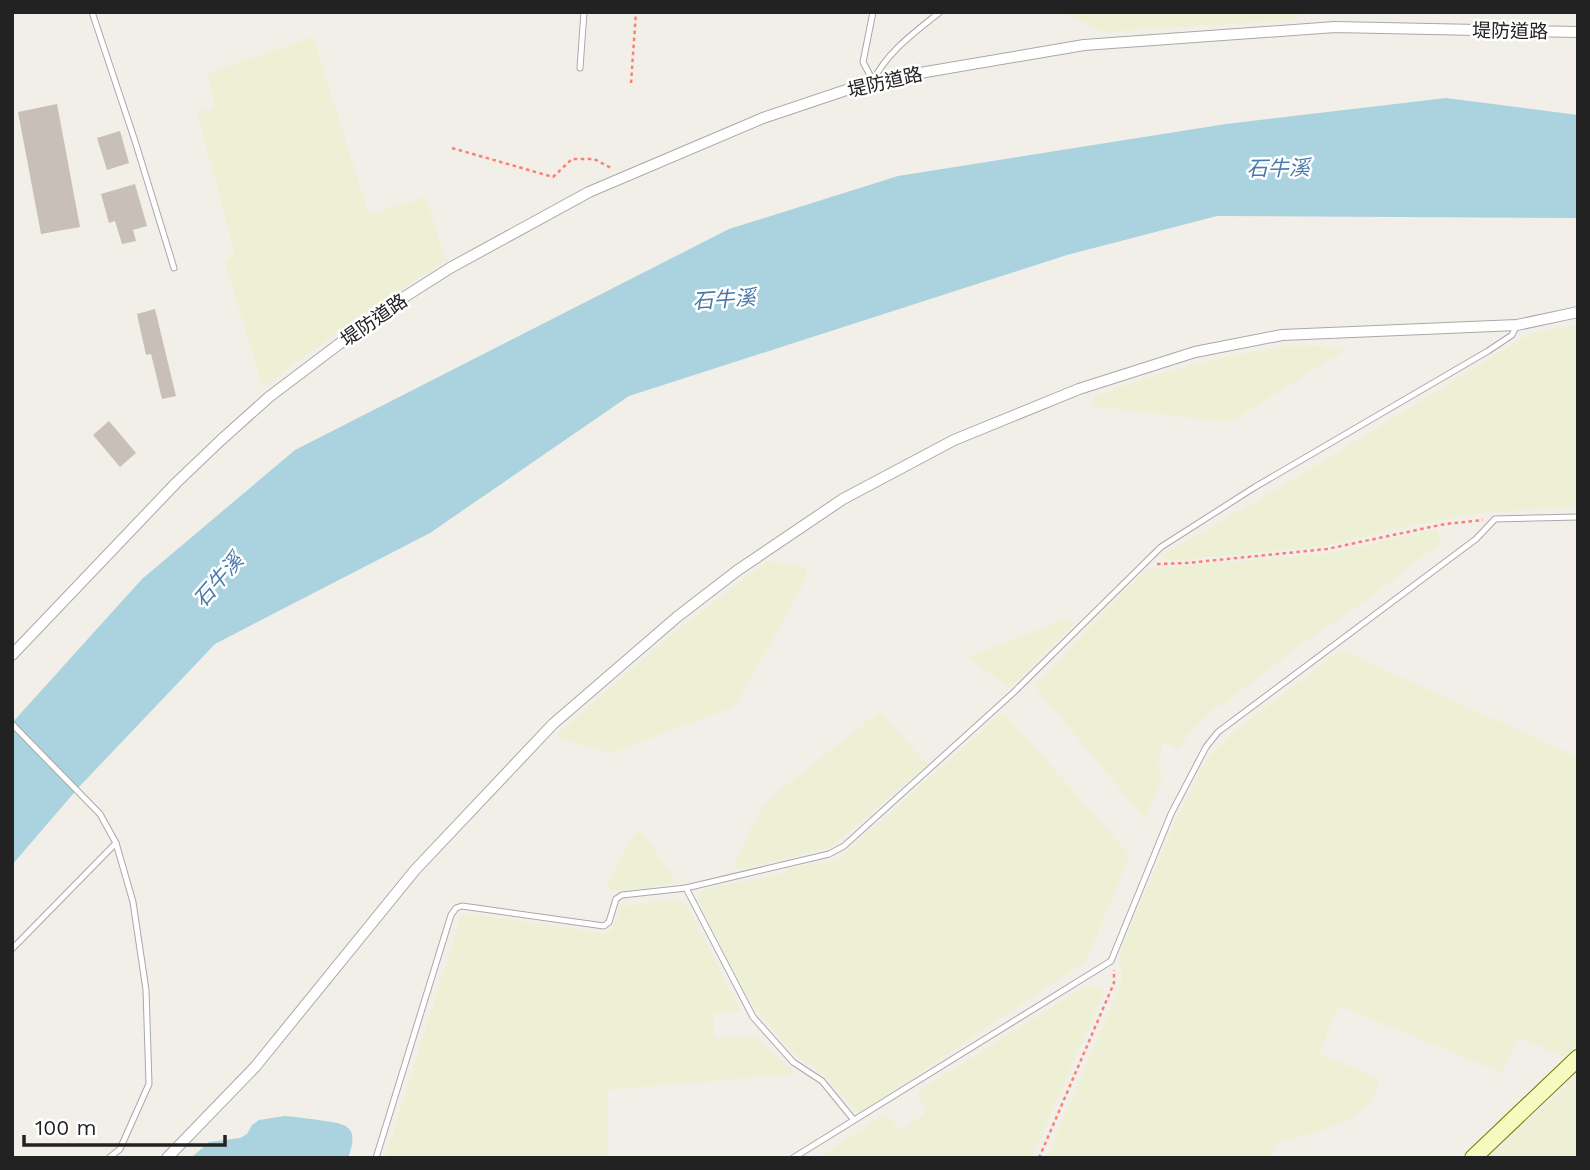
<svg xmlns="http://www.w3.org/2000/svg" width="1590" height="1170" font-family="'Work Sans','Noto Sans TC',sans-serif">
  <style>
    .farmland { fill: #eef0d5 }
    .water { fill: #aad3df }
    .building { fill: #c7bfb8 }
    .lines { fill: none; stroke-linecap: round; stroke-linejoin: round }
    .lane-casing { stroke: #a9a9a9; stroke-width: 7 }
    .street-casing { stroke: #a9a9a9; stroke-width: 12 }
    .secondary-casing { stroke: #707d05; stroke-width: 18 }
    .path { stroke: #fa8072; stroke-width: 2.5; stroke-dasharray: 3.5 3.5; stroke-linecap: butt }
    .lane { stroke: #fff; stroke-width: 5 }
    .street { stroke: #fff; stroke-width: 10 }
    .secondary { stroke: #f7fabf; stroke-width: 16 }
    .labels { text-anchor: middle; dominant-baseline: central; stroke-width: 5; stroke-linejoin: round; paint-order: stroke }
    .street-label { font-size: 19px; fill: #222; stroke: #fff }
    .water-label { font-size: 21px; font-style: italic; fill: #4a7aab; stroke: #fff }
  </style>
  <rect width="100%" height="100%" fill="#f2efe9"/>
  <!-- farmland -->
  <g class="farmland">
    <polygon points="1063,12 1298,12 1295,20 1104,32"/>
    <polygon points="313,37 369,214 426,197 446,260 356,319 263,387 224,260 235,254 197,112 212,108 214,104 208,73"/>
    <polygon points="1578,325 1578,508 1487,512 1415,525 1323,546 1183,560 1165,559 1164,554 1297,477 1531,333"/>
    <polygon points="1290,345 1344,347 1341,353 1233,420 1224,422 1092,406 1092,400 1097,395 1156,375 1229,356"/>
    <polygon points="1437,529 1441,542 1368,599 1304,642 1223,705 1216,706 1189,734 1179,750 1168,743 1162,744 1158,771 1163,777 1144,818 1035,687 1036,684 1076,641 1147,569 1331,553"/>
    <polygon points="767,561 803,566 807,571 802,587 736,704 729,709 611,753 559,739 557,734 667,638"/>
    <polygon points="1067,618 1075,624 1009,688 968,657"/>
    <polygon points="1341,650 1578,757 1578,1046 1567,1058 1518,1037 1502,1073 1339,1006 1319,1053 1380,1079 1371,1103 1353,1117 1321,1131 1276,1144 1270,1158 1046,1158 1120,986 1122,975 1119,954 1177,818 1208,757 1236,729"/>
    <polygon points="879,712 928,764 831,847 738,870 735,864 750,830 760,811 775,794"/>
    <polygon points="1002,713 1006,715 1130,855 1086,961 858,1114 825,1075 795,1054 759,1014 733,972 698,899 699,894 704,889 785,873 789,868 837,860"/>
    <polygon points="642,831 675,880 674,883 614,891 608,888 607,883 633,836 637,832"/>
    <polygon points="676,899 688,907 741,1011 713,1013 714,1038 758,1037 796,1074 607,1090 608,1158 385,1158 461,916 468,914 604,933 612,930 621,906"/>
    <polygon points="1087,985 1104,991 1032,1158 817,1158 886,1114 899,1128 904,1129 924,1114 926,1108 918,1097 918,1091"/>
    <polygon points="1578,1073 1578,1158 1486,1158 1565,1087"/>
  </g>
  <!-- water -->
  <g class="water">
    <polygon points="1446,98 1578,115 1578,218 1217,216 1067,255 629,396 430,533 215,644 79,787 12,865 12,723 142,579 295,450 729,229 898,176 1226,124"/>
    <path d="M 285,1116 C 298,1117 312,1119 325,1121 C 352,1124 358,1131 348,1158 L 191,1158 L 209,1142 L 240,1138 L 247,1134 L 252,1125 L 259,1120 Z"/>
  </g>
  <!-- building -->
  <g class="building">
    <polygon points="57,104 80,227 41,234 18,112"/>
    <polygon points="120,131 129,163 107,170 97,138"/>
    <polygon points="135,184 147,226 133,230 136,241 122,244 115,221 109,223 101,194"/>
    <polygon points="155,309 176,396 162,399 151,354 146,355 137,314"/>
    <polygon points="109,421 136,453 120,467 93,435"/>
  </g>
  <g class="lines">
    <defs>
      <g id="lane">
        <polyline points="92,12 135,141 174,268"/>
        <polyline points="580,68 584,12"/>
        <path d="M 873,81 C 888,51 914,33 940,12"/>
        <polyline points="873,81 863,62 873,12"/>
        <polyline points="12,724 100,814 116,843 133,902 146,990 149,1084 120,1149 109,1158"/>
        <polyline points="686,888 753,1017 793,1062 822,1081 853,1119"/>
        <polyline points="12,949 116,843"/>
        <polyline points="376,1158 451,915 456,908 462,906 604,926 609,922 616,899 622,895 686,888 829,854 844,846 1013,693 1161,547 1255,487 1488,351 1512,335 1517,325"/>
        <polyline points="793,1158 1111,961 1171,814 1206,747 1218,732 1476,539 1495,519 1578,517"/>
      </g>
      <g id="street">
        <polyline points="12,655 176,483 221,440 269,397 384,310 450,268 589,192 763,118 873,81 1084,45 1335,27 1578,32"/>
        <polyline points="167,1158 255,1067 415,870 553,724 677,617 738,570 843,499 954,440 1079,389 1195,352 1282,335 1517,325 1578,312"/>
      </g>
      <polyline id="secondary" points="1473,1158 1578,1058"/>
    </defs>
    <!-- lane casing -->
    <use href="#lane" class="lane-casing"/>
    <!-- street casing -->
    <use href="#street" class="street-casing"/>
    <!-- secondary casing -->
    <use href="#secondary" class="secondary-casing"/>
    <!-- path -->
    <g class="path">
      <polyline points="631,83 636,12"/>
      <polyline points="452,148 553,177 572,159 594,159 613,169"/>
      <polyline points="1157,564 1187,563 1327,549 1445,524 1483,520"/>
      <polyline points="1039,1158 1114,983 1114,970"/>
    </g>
    <!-- lane -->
    <use href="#lane" class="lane"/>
    <!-- street -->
    <use href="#street" class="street"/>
    <!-- secondary -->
    <use href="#secondary" class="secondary"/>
  </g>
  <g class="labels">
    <!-- street labels -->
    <g class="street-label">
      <text transform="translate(1510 31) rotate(1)">堤防道路</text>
      <text transform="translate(885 82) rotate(-13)">堤防道路</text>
      <text transform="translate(374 320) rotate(-35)">堤防道路</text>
    </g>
    <!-- water labels -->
    <g class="water-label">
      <text transform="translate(1278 168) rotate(-1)">石牛溪</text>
      <text transform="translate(724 299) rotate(-4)">石牛溪</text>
      <text transform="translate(218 580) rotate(-49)">石牛溪</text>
    </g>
  </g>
  <!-- border -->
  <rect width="1590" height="1170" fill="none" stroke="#222222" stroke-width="28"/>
  <!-- scale -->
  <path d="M24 1135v10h201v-10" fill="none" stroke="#222222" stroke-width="3.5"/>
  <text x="35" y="1135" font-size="21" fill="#222222" stroke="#ffffff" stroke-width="5" paint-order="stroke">100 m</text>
</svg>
